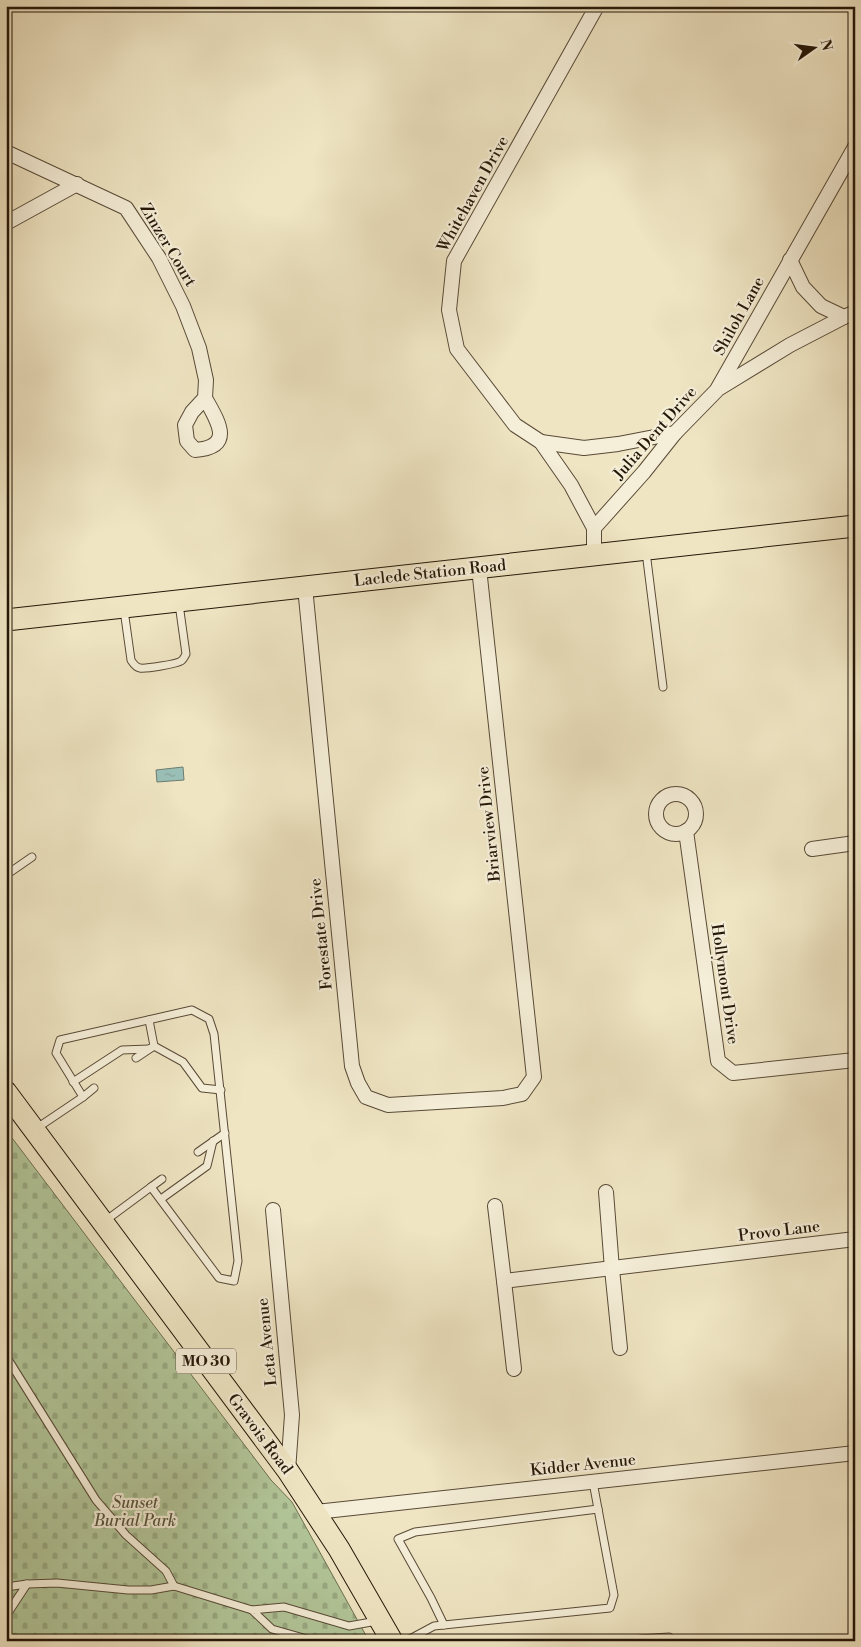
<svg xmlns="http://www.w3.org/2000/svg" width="861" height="1647" font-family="'Libre Bodoni',serif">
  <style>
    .cemetery { fill: url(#cemetery-stones); stroke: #6c6e50 }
    .water { fill: url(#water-ripples); stroke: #6b7c70 }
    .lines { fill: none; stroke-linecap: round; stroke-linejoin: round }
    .service-casing { stroke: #584a37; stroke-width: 9 }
    .minor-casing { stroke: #584a37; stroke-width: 16 }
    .primary-casing { stroke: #251708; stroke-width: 23 }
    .service { stroke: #f5eed8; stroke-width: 7 }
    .minor { stroke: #f5eed8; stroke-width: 14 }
    .primary { stroke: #efe5c3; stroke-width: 21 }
    .labels { text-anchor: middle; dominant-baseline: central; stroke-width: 4.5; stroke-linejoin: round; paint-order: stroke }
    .shield { fill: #f5eed8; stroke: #635846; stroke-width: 1 }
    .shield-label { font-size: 15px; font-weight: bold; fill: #251708 }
    .street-label { font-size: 16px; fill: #251708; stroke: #f5eed8 }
    .park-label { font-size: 16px; font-style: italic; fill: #56543b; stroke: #f5eed8 }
  </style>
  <defs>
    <pattern id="cemetery-stones" width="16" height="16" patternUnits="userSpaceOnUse" patternTransform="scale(1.25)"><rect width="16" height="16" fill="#b2c699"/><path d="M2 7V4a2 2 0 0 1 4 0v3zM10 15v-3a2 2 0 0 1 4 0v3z" fill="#99a982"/></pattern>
    <pattern id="water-ripples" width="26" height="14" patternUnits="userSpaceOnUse" patternTransform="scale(1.25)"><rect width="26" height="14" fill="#9abfb6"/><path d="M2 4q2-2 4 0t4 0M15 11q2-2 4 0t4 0" fill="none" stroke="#85a39b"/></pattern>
  </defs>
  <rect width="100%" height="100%" fill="#efe5c3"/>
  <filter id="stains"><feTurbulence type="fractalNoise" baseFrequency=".004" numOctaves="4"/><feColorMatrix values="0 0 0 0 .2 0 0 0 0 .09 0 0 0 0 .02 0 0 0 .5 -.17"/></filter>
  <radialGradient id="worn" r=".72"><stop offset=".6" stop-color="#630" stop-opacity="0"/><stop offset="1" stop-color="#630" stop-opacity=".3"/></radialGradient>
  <!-- cemetery -->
  <polygon class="cemetery" points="6,1130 271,1480 292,1502 369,1641 6,1641"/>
  <!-- water -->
  <polygon class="water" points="183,767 184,780 157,782 156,770"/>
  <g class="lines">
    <defs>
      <g id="service">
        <polyline points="646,552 663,687"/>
        <path d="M 124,610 L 131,660 C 133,663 135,667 140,668 C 145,669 177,664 181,661 C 183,660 185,656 186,654 L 179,604"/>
        <polyline points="6,875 32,857"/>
        <polyline points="154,1046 183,1062 202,1088 221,1090"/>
        <polyline points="136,1058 154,1046 149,1020"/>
        <polyline points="73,1082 122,1050 149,1049"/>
        <polyline points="83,1097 94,1088"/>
        <polyline points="37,1128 83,1097 56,1053 60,1040 192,1010 209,1019 214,1034 238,1261 234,1281 219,1278 151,1187 105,1221"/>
        <polyline points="198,1152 225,1133"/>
        <polyline points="151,1187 162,1179"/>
        <polyline points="161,1199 207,1166 213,1141"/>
        <polyline points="6,1356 96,1500 126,1535 166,1571 174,1586"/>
        <polyline points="6,1587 27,1584 57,1583 128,1590 151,1590 174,1586 252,1610"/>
        <polyline points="6,1616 27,1584"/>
        <polyline points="444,1625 431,1598 398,1539 415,1532 598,1509"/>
        <polyline points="314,1641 272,1629 252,1610 284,1607 349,1626 377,1621"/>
        <polyline points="406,1641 434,1626 610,1608 614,1595 593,1482"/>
        <polyline points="636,1641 640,1639 669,1637"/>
      </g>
      <g id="minor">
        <path d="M 6,152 L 126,208 L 159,258 L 183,306 L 199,348 L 206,380 L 205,398 L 192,412 L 185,425 L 187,441 L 195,450 C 236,447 217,420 205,398"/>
        <polyline points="6,223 77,184"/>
        <polyline points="790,260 803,287 821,306 844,317"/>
        <polyline points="718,388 855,147"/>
        <polyline points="541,442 584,448 618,444 675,433"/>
        <polyline points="594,528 644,472 675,433 718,389 790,345 844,317 855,312"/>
        <polyline points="594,555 594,528 571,485 541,442 515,425 457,349 449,310 454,261 597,6"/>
        <polyline points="305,587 352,1066 358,1083 366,1097 388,1105 503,1098 522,1094 534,1077 479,568"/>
        <circle cx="676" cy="814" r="20"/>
        <polyline points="686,831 718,1061 733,1073 855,1060"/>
        <polyline points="812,849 855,843"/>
        <polyline points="606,1192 612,1269 620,1348"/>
        <polyline points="495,1206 504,1281 855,1239"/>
        <polyline points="273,1210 292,1415 288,1471"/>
        <polyline points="504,1281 514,1369"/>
        <polyline points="316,1512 855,1453"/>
      </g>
      <g id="primary">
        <polyline points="6,620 855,526"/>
        <polyline points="6,1092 288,1471 339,1549 392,1641"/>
      </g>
    </defs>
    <!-- service casing -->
    <use href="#service" class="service-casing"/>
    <!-- minor casing -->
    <use href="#minor" class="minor-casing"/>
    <!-- primary casing -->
    <use href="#primary" class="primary-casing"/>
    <!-- service -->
    <use href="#service" class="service"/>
    <!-- minor -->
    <use href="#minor" class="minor"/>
    <!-- primary -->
    <use href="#primary" class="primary"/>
  </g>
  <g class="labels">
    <!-- shield labels -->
    <rect class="shield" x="176" y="1348.5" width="60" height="25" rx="4"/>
    <g class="shield-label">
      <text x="206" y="1361">MO 30</text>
    </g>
    <!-- street labels -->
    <g class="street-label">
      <text transform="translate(473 194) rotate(-61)">Whitehaven Drive</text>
      <text transform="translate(168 245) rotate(59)">Zinzer Court</text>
      <text transform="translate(739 316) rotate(-61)">Shiloh Lane</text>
      <text transform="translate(655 433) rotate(-49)">Julia Dent Drive</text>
      <text transform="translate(430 573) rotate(-6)">Laclede Station Road</text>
      <text transform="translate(489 824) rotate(-96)">Briarview Drive</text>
      <text transform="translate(321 934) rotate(-96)">Forestate Drive</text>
      <text transform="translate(725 984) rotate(82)">Hollymont Drive</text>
      <text transform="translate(779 1231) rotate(-7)">Provo Lane</text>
      <text transform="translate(267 1342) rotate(-96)">Leta Avenue</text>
      <text transform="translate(260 1434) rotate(53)">Gravois Road</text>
      <text transform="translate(583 1465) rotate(-6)">Kidder Avenue</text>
    </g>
    <!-- park labels -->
    <g class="park-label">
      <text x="135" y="1503">Sunset<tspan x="135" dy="18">Burial Park</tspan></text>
    </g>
  </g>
  <!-- margin -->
  <rect width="861" height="1647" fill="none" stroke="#efe5c3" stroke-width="25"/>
  <rect x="8" y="8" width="846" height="1632" fill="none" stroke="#251708" stroke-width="2.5"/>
  <rect x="12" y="12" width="836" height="1622" fill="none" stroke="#251708"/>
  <!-- north arrow -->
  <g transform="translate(814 48) rotate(76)" stroke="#f5eed8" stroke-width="4" paint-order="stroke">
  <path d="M0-4L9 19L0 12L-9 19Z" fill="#251708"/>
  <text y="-8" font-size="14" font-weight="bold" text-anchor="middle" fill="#251708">N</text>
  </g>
  <rect width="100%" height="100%" filter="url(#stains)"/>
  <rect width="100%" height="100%" fill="url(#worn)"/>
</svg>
